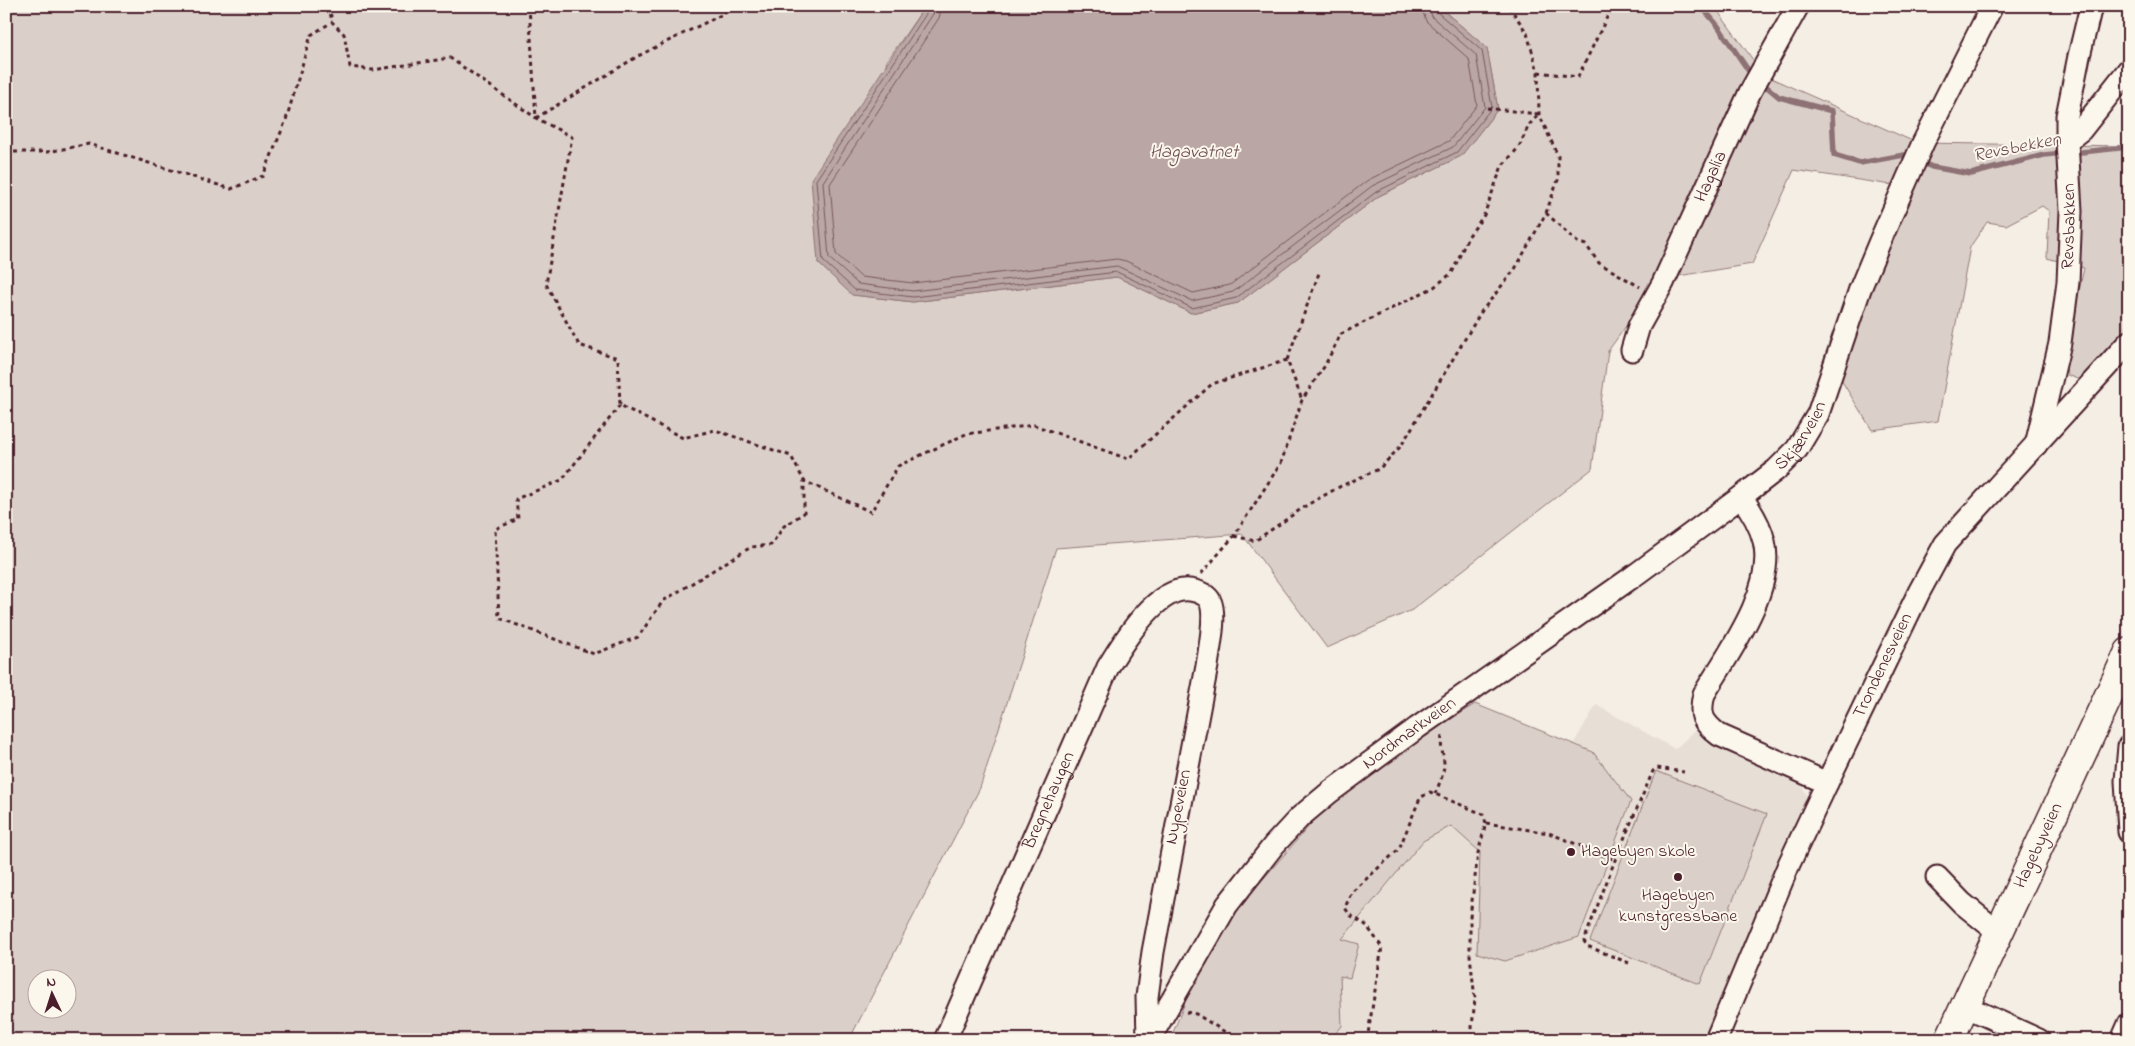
<svg xmlns="http://www.w3.org/2000/svg" width="2135" height="1046" font-family="'Indie Flower',sans-serif">
  <style>
    .built { fill: #e7dfd6 }
    .green { fill: #dbd0c9; stroke: #92787a; fill-rule: evenodd }
    .water { fill: #baa7a5; stroke: #8d7174 }
    .lines { fill: none; stroke-linecap: round; stroke-linejoin: round }
    .shore { stroke: #77555c; stroke-width: 1 }
    .stream { stroke: #8d7174; stroke-width: 5.5 }
    .street-casing { stroke: #4a1f2b; stroke-width: 25 }
    .secondary-casing { stroke: #4a1f2b; stroke-width: 31 }
    .path { stroke: #4a1f2b; stroke-width: 3; stroke-dasharray: 4 4; stroke-linecap: butt }
    .street { stroke: #fbf7ec; stroke-width: 21 }
    .secondary { stroke: #fbf7ec; stroke-width: 28 }
    .poi-dot { fill: #4a1f2b; stroke: #fbf7ec; stroke-width: 2 }
    .labels { text-anchor: middle; dominant-baseline: central; stroke-width: 4; stroke-linejoin: round; paint-order: stroke }
    .street-label { font-size: 18px; fill: #4a1f2b; stroke: #fbf7ec }
    .poi-label { font-size: 18px; fill: #4a1f2b; stroke: #fbf7ec; text-anchor: start }
    .water-label { font-size: 19px; font-style: italic; fill: #714f56; stroke: #fbf7ec }
  </style>
  <rect width="100%" height="100%" fill="#f4eee4"/>
  <filter id="ink" filterUnits="userSpaceOnUse"><feTurbulence type="fractalNoise" baseFrequency=".02" numOctaves="2"/><feDisplacementMap in="SourceGraphic" scale="10" xChannelSelector="R" yChannelSelector="G"/><feConvolveMatrix kernelMatrix="1 2 1 2 8 2 1 2 1" color-interpolation-filters="sRGB"/></filter>
  <g filter="url(#ink)">
    <!-- built -->
    <polygon class="built" points="1596,705 1675,749 1700,726 1799,779 1807,796 1807,801 1708,1040 1257,1040 1411,781 1557,772"/>
    <!-- green -->
    <g class="green">
      <path d="M 6,6 L 925,6 L 887,61 L 818,263 L 853,295 L 913,302 L 1117,277 L 1191,313 L 1238,303 L 1379,196 L 1461,156 L 1498,109 L 1487,48 L 1438,6 L 1714,6 L 1764,75 L 1917,143 L 2129,146 L 2129,324 L 2080,380 L 2067,375 L 2065,356 L 2084,268 L 2047,258 L 2049,211 L 2042,206 L 2006,225 L 1987,222 L 1970,247 L 1938,421 L 1872,430 L 1830,362 L 1898,186 L 1794,170 L 1752,264 L 1660,279 L 1608,351 L 1592,469 L 1412,610 L 1327,648 L 1242,534 L 1056,548 L 980,788 L 849,1040 L 6,1040 ZM 38,978 L 68,978 L 68,1008 L 38,1008 Z"/>
      <polygon points="1475,704 1593,752 1631,801 1579,937 1505,961 1477,953 1480,852 1451,826 1423,841 1342,939 1359,944 1350,978 1340,976 1342,1026 1330,1040 1170,1040 1210,940 1324,809 1437,728"/>
      <polygon points="1656,771 1767,814 1700,984 1590,941"/>
    </g>
    <!-- water -->
    <polygon class="water" points="925,6 1438,6 1487,48 1498,109 1461,156 1379,196 1238,303 1191,313 1117,277 913,302 852,295 818,263 811,179"/>
    <g class="lines">
      <!-- shore -->
      <g class="shore">
        <polyline points="928,6 928,11 816,180 823,261 855,290 913,297 1117,272 1192,308 1236,298 1376,192 1457,152 1492,107 1482,51 1437,12 1435,6"/>
        <polyline points="935,6 933,14 823,182 829,258 858,284 913,291 1117,266 1192,301 1233,292 1372,186 1453,147 1485,107 1476,55 1432,17 1429,6"/>
        <polyline points="942,6 939,18 830,184 836,254 861,277 913,283 1117,259 1126,261 1193,293 1230,285 1368,180 1449,141 1477,105 1469,59 1426,21 1421,6"/>
      </g>
      <!-- stream -->
      <g class="stream">
        <polyline points="1701,6 1718,26 1748,70 1754,76"/>
        <polyline points="1761,82 1779,97 1832,111 1834,155 1860,163 1904,155 1932,167 1971,174 2044,155 2063,153"/>
        <polyline points="2072,153 2129,147"/>
      </g>
      <defs>
        <g id="street">
          <polyline points="2067,141 2081,130 2129,69"/>
          <path id="s1" d="M 1632,350 L 1639,326 L 1663,283 L 1750,92 L 1798,6"/>
          <path id="s2" d="M 2036,445 L 2060,343 L 2068,282 L 2071,211 L 2067,141 L 2067,116 L 2079,56 L 2091,6"/>
          <polyline points="2129,746 2126,781 2129,832"/>
          <path id="s3" d="M 1827,783 L 1719,735 C 1702,722 1699,715 1704,694 C 1728,654 1776,589 1764,541 C 1760,525 1751,510 1741,497 L 1776,470 L 1797,449 L 1818,414 L 1860,289 L 1880,241 L 1923,143 L 1992,6"/>
          <polyline points="1937,877 1962,903 1999,933"/>
          <polyline points="1965,1006 2039,1040"/>
          <path id="s4" d="M 945,1040 L 1108,667 C 1123,642 1160,580 1195,591 C 1200,592 1208,596 1210,601 C 1217,615 1209,650 1207,666 L 1153,952 L 1147,997 L 1148,1040"/>
          <path id="s5" d="M 1149,1040 L 1227,905 L 1274,845 L 1300,817 L 1330,792 L 1417,728 L 1631,578 L 1741,497"/>
          <path id="s6" d="M 1716,1040 L 1789,864 L 1827,783 L 1919,592 L 1945,544 L 2129,342"/>
          <polyline points="2122,1040 2129,1024"/>
        </g>
        <g id="secondary">
          <path id="s7" d="M 1949,1040 L 2129,652"/>
        </g>
      </defs>
      <!-- street casing -->
      <use href="#street" class="street-casing"/>
      <!-- secondary casing -->
      <use href="#secondary" class="secondary-casing"/>
      <!-- path -->
      <g class="path">
        <polyline points="329,6 332,22"/>
        <polyline points="529,6 536,118 638,56 739,6"/>
        <polyline points="1538,72 1578,77 1609,13 1615,6"/>
        <polyline points="1487,108 1538,114"/>
        <polyline points="6,152 47,152 89,144 231,189 263,176 286,120 311,35 332,22 344,34 350,67 373,70 450,58 536,118 572,137 546,284 579,345 618,358 620,405 683,438 715,430 791,456 804,481 871,512 898,466 966,434 1034,425 1128,459 1212,384 1287,360 1302,400"/>
        <polyline points="1546,213 1577,242 1586,245 1599,263 1640,287"/>
        <polyline points="1287,360 1319,273"/>
        <polyline points="620,405 562,480 516,499 518,519 495,529 499,618 594,654 638,637 663,601 751,547 771,545 784,526 804,513 804,481"/>
        <polyline points="1234,536 1255,541 1307,505 1341,486 1379,469 1401,446 1481,312 1515,269 1546,213 1558,180 1558,156 1539,114 1538,72 1527,33 1509,6"/>
        <polyline points="1201,574 1234,536 1281,463 1302,400 1324,367 1341,334 1434,287 1452,273 1468,237 1484,215 1502,166 1519,147 1529,125 1539,114"/>
        <path d="M 1435,794 C 1439,784 1444,775 1444,763 C 1443,753 1440,746 1442,736"/>
        <polyline points="1486,823 1549,833 1615,860"/>
        <polyline points="1629,963 1587,946 1584,941 1615,860 1653,771 1657,768 1684,772"/>
        <polyline points="1186,1012 1196,1014 1238,1040"/>
        <polyline points="1367,1040 1382,947 1366,925 1350,915 1345,908 1351,893 1399,849 1420,798 1430,792 1483,814 1486,823 1478,853 1470,917 1470,955 1475,999 1472,1027 1473,1040"/>
      </g>
      <!-- street -->
      <use href="#street" class="street"/>
      <!-- secondary -->
      <use href="#secondary" class="secondary"/>
    </g>
  </g>
  <!-- markers -->
  <g class="poi-dot">
    <circle cx="1571" cy="852" r="5"/>
    <circle cx="1678" cy="877" r="5"/>
  </g>
  <g class="labels">
    <!-- street labels -->
    <g class="street-label">
      <text stroke="none"><textPath href="#s1" startOffset="191">Hagalia</textPath></text>
      <text stroke="none"><textPath href="#s2" startOffset="222">Revsbakken</textPath></text>
      <text stroke="none"><textPath href="#s3" startOffset="471">Skjærveien</textPath></text>
      <text stroke="none"><textPath href="#s6" startOffset="410">Trondenesveien</textPath></text>
      <text stroke="none"><textPath href="#s5" startOffset="408">Nordmarkveien</textPath></text>
      <text stroke="none"><textPath href="#s4" startOffset="261">Bregnehaugen</textPath></text>
      <text transform="translate(1179 807) rotate(-79)">Nypeveien</text>
      <text stroke="none"><textPath href="#s7" startOffset="214">Hagebyveien</textPath></text>
    </g>
    <!-- poi labels -->
    <g class="poi-label">
      <text x="1581" y="852">Hagebyen skole</text>
      <text x="1678" y="896" text-anchor="middle">Hagebyen<tspan x="1678" dy="21">kunstgressbane</tspan></text>
    </g>
    <!-- water labels -->
    <g class="water-label">
      <text transform="translate(2017 148) rotate(-11)">Revsbekken</text>
      <text x="1194" y="152">Hagavatnet</text>
    </g>
  </g>
  <!-- margin -->
  <rect width="2135" height="1046" fill="none" stroke="#fbf7ec" stroke-width="25"/>
  <rect x="12" y="12" width="2110" height="1021" fill="none" stroke="#4a1f2b" stroke-width="2" filter="url(#ink)"/>
  <!-- north arrow -->
  <g transform="translate(52 994) rotate(356)"><circle r="24" fill="#fbf7ec" stroke="#b4a19f"/>
  <path d="M0-4L9 19L0 12L-9 19Z" fill="#4a1f2b"/>
  <text y="-8" font-size="14" font-weight="bold" text-anchor="middle" fill="#4a1f2b">N</text>
  </g>
</svg>
